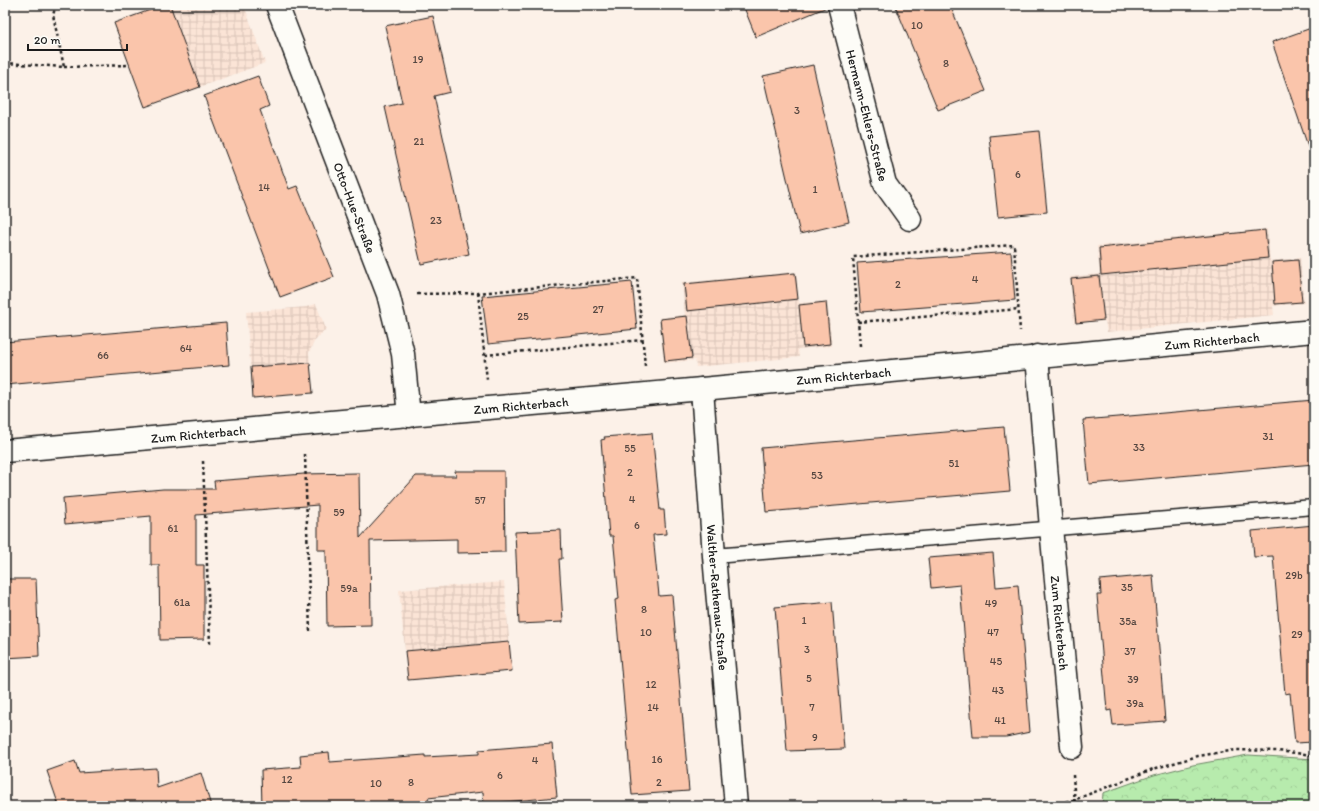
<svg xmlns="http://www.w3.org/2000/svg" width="1319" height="811" font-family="Itim,sans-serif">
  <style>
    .industrial { fill: url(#industrial-grid) }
    .park { fill: url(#park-crowns); stroke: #6a8464 }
    .building { fill: #fac5ab; stroke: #1c1c1c }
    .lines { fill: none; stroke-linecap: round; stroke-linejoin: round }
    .lane-casing { stroke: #1c1c1c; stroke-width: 17 }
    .street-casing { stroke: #1c1c1c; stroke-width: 25 }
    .path { stroke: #1c1c1c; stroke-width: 2.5; stroke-dasharray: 3 3; stroke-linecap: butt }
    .lane { stroke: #fdfcf7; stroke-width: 14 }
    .street { stroke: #fdfcf7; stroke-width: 22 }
    .labels { text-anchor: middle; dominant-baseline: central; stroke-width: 3; stroke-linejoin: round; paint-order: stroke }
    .number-label { font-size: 11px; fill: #544640 }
    .street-label { font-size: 13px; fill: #1c1c1c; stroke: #fdfcf7 }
  </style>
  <defs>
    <pattern id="industrial-grid" width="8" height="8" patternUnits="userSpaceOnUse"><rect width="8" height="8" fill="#fbe4d6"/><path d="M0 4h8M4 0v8" fill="none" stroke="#d7c3b7"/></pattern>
    <pattern id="park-crowns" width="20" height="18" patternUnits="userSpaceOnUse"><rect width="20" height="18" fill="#b7ebad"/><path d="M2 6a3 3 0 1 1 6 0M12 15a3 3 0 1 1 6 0" fill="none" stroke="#9dc994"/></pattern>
  </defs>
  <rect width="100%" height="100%" fill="#fcf1e8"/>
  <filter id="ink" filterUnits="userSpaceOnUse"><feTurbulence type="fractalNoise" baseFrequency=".025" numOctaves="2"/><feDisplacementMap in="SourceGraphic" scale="8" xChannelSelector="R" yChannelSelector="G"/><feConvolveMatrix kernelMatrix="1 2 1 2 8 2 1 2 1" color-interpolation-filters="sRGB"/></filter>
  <g filter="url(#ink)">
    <!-- industrial -->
    <g class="industrial">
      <polygon points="164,5 244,5 265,63 145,107 114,23"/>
      <polygon points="1267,229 1270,261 1300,258 1304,303 1273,306 1274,315 1107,332 1105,321 1074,323 1070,277 1100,274 1097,246"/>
      <polygon points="796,272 799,303 827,301 832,346 798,349 799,357 696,367 695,360 664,363 659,318 685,315 682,283"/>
      <polygon points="316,304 326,329 314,342 309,353 313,393 253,398 246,312 306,307"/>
      <polygon points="504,582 512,671 408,680 399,590"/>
    </g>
    <!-- park -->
    <polygon class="park" points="1248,755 1314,759 1314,806 1102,806 1103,793 1154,775 1193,765"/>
    <!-- building -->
    <g class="building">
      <polygon points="164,5 170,5 200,87 145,107 114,23"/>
      <polygon points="743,5 827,5 827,7 756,37"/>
      <polygon points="895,5 950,5 986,91 938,110"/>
      <polygon points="433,16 450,92 434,96 469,254 421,264 385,107 402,103 385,26"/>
      <polygon points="1314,27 1314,151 1310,152 1272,42"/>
      <polygon points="813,65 849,222 800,234 763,76"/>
      <polygon points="258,76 269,106 260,110 289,189 297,186 334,277 280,297 204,96"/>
      <polygon points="1039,131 1047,212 998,217 989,136"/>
      <polygon points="1265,230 1268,258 1101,275 1099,248"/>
      <polygon points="1011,252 1015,300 861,312 857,263"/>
      <polygon points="1298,260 1302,302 1275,304 1272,262"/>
      <polygon points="795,273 798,299 687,311 684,284"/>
      <polygon points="1099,276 1104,320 1076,323 1071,279"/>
      <polygon points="632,282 637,329 488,344 482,296"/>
      <polygon points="826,302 830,344 803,347 799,305"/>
      <polygon points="687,316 692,358 665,361 660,319"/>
      <polygon points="226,323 229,365 5,385 5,342"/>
      <polygon points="310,363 313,393 253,398 251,367"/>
      <polygon points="1314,400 1314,464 1089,484 1083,420"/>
      <polygon points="1004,427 1010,491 766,512 761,448"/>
      <polygon points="652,433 660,510 664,510 666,534 653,535 659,596 672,595 689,791 632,795 615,600 619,599 613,536 609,536 601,440 605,439 604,437"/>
      <polygon points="455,471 504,471 505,552 457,553 457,539 370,541 371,625 327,626 326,550 318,550 318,505 196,515 196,565 204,565 204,639 160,640 159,565 151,565 151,516 65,524 63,498 163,489 215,489 214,481 304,474 359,473 360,538 416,476 456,476"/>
      <polygon points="1314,525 1314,742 1295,743 1290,693 1285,694 1273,556 1254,557 1252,531"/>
      <polygon points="561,530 562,559 559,559 563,622 519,624 515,532"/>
      <polygon points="993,553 996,587 1018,585 1030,732 1006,737 973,737 960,585 931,588 928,558"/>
      <polygon points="1153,575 1165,721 1113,725 1111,710 1107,711 1097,595 1101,595 1100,580"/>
      <polygon points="5,579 36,579 39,656 5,658"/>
      <polygon points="832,602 844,749 787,751 775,607"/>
      <polygon points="509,642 512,671 408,680 405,651"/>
      <polygon points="552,744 557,797 484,804 483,792 428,798 429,806 262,806 261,770 301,767 300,755 329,752 330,762 425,755 425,757 479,754 479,750"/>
      <polygon points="75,761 79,773 156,768 157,788 201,773 211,806 59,806 47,771"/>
    </g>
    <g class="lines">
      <defs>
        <polyline id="lane" points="714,556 1314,507"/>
        <g id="street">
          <path id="s1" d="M 277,5 L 388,294 L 403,354 L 409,416"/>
          <path id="s2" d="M 839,5 L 885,184 L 910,219"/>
          <path id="s3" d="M 1037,356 L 1051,528 L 1072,747"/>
          <path id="s4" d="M 702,389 L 714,556 L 736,806"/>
          <path id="s5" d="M 5,451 L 702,389 L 1314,331"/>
        </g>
      </defs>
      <!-- lane casing -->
      <use href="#lane" class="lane-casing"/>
      <!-- street casing -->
      <use href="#street" class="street-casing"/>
      <!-- path -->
      <g class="path">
        <polyline points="5,63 64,67 53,15 56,5"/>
        <polyline points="64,67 129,65"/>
        <polyline points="478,293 487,380"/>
        <polyline points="417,294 478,293 637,278 645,366"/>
        <polyline points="858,322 1019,309"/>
        <polyline points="860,346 853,257 1014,245 1020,331"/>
        <polyline points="485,355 642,340"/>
        <polyline points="305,454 310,634"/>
        <polyline points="203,461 210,644"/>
        <polyline points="1073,775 1075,806"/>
        <polyline points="1042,806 1074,800 1153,769 1198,756 1236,750 1277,751 1314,755"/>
      </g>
      <!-- lane -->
      <use href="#lane" class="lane"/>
      <!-- street -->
      <use href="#street" class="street"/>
    </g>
  </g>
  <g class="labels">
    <!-- number labels -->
    <g class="number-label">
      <text x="917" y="25">10</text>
      <text x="418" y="59">19</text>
      <text x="946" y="63">8</text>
      <text x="797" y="110">3</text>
      <text x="419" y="141">21</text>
      <text x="1018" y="174">6</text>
      <text x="264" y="187">14</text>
      <text x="815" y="189">1</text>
      <text x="436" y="220">23</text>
      <text x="975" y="279">4</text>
      <text x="898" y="284">2</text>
      <text x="598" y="309">27</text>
      <text x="523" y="316">25</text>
      <text x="186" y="348">64</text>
      <text x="103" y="355">66</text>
      <text x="1268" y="436">31</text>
      <text x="1139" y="447">33</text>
      <text x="630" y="448">55</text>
      <text x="954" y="463">51</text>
      <text x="630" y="472">2</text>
      <text x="817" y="475">53</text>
      <text x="632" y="499">4</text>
      <text x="480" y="500">57</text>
      <text x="339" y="512">59</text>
      <text x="637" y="525">6</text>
      <text x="173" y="528">61</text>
      <text x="1294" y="575">29b</text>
      <text x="1127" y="587">35</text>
      <text x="349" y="588">59a</text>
      <text x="182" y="602">61a</text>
      <text x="991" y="603">49</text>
      <text x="644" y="609">8</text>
      <text x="804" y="620">1</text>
      <text x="1128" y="621">35a</text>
      <text x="646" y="632">10</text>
      <text x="993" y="632">47</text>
      <text x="1297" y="634">29</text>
      <text x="807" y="649">3</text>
      <text x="1130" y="651">37</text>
      <text x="996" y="661">45</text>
      <text x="809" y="678">5</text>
      <text x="1133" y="679">39</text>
      <text x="651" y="684">12</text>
      <text x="998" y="690">43</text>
      <text x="1135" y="703">39a</text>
      <text x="653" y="707">14</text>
      <text x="812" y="707">7</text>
      <text x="1000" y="720">41</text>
      <text x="815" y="737">9</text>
      <text x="657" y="759">16</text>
      <text x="535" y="760">4</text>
      <text x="500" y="775">6</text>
      <text x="287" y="779">12</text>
      <text x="411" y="782">8</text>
      <text x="659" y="782">2</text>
      <text x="376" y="783">10</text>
    </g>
    <!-- street labels -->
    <g class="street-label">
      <text stroke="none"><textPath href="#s2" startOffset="114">Hermann-Ehlers-Straße</textPath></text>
      <text stroke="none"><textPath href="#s1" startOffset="217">Otto-Hue-Straße</textPath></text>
      <text stroke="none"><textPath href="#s5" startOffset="1212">Zum Richterbach</textPath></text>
      <text stroke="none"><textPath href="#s5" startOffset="842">Zum Richterbach</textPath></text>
      <text stroke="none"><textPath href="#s5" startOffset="518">Zum Richterbach</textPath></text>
      <text stroke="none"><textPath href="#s5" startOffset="194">Zum Richterbach</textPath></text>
      <text stroke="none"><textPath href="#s4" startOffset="209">Walther-Rathenau-Straße</textPath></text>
      <text stroke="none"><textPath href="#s3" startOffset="268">Zum Richterbach</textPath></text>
    </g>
  </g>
  <!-- margin -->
  <rect width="1319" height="811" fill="none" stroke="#fdfcf7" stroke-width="20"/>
  <rect x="10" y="10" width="1299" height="791" fill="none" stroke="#1c1c1c" stroke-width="1.5" filter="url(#ink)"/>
  <!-- scale -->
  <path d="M28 44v6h99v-6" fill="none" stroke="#1c1c1c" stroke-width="2"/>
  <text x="34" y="44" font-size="12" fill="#1c1c1c" stroke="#fdfcf7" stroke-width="3" paint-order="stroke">20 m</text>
</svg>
